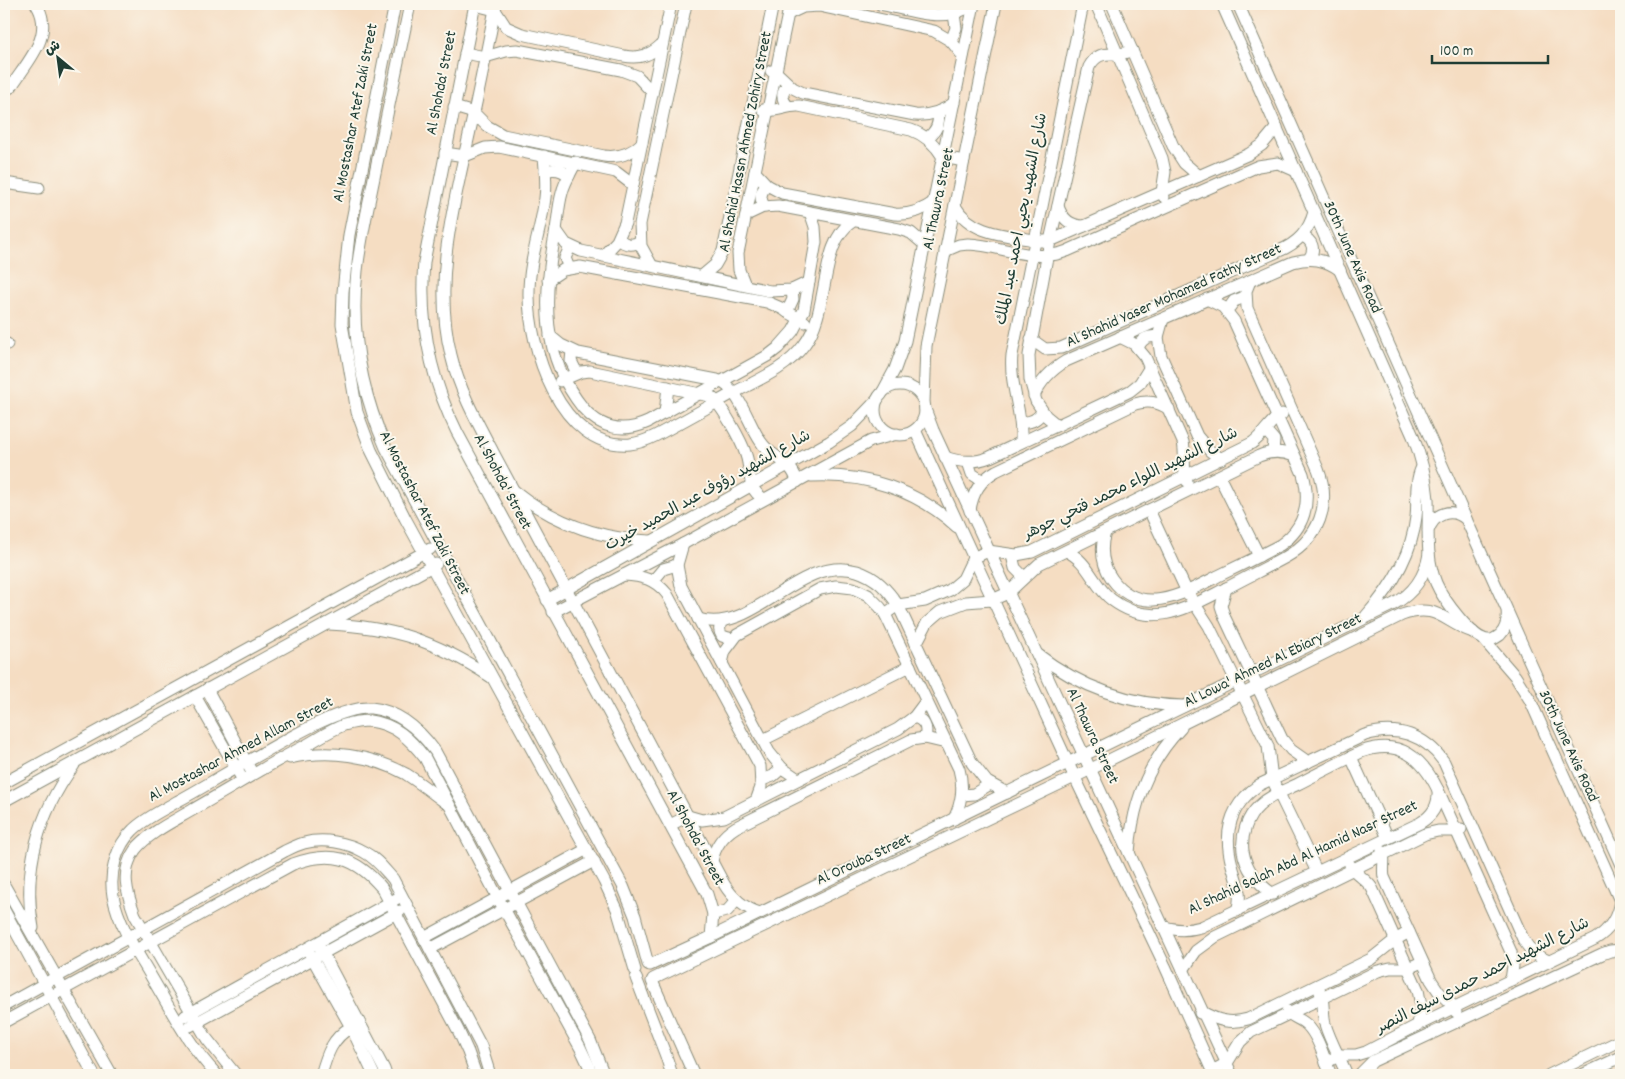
<svg xmlns="http://www.w3.org/2000/svg" width="1625" height="1079" font-family="Dekko,'Playpen Sans Arabic',sans-serif">
  <style>
    .lines { fill: none; stroke-linecap: round; stroke-linejoin: round }
    .minor-casing { stroke: #8a8d7b; stroke-width: 13 }
    .minor { stroke: #fff; stroke-width: 11 }
    .labels { text-anchor: middle; dominant-baseline: central; stroke-width: 4; stroke-linejoin: round; paint-order: stroke }
    .street-label { font-size: 16px; fill: #1f3d34; stroke: #fbf7ec }
  </style>
  <rect width="100%" height="100%" fill="#fbf7ec"/>
  <filter id="ink" filterUnits="userSpaceOnUse"><feTurbulence type="fractalNoise" baseFrequency=".02" numOctaves="2"/><feDisplacementMap in="SourceGraphic" scale="10" xChannelSelector="R" yChannelSelector="G"/><feConvolveMatrix kernelMatrix="1 2 1 2 8 2 1 2 1" color-interpolation-filters="sRGB"/></filter>
  <filter id="wash" filterUnits="userSpaceOnUse"><feTurbulence type="fractalNoise" baseFrequency=".0096" numOctaves="4" result="noise"/><feDisplacementMap in="SourceGraphic" scale="20" xChannelSelector="R" yChannelSelector="G"/><feGaussianBlur stdDeviation="1.12" result="paint"/><feColorMatrix in="noise" values="0 0 0 0 0 0 0 0 0 0 0 0 0 0 0 0 0 1.4 0 .05"/><feComposite in="paint" operator="in"/></filter>
  <g filter="url(#wash)">
    <rect width="100%" height="100%" fill="#f5ddc2"/>
  </g>
  <g filter="url(#ink)">
    <g class="lines">
      <defs>
        <g id="minor">
          <polyline points="395,4 349,235 343,292 342,324 357,412 371,450 405,518 604,881 617,909 635,970"/>
          <path d="M 410,4 C 399,57 388,110 377,163 C 370,199 361,235 357,271 C 350,332 362,393 386,448 L 623,886 L 635,916 L 648,964"/>
          <path d="M 475,4 L 424,262 C 419,322 430,378 457,432 L 707,894 L 713,914 L 711,937"/>
          <path d="M 496,4 C 488,45 480,86 471,126 C 455,200 432,279 451,355 C 459,389 476,420 493,452 L 724,884 C 733,899 744,908 760,913"/>
          <path d="M 880,4 C 911,10 945,25 973,4"/>
          <polyline points="1096,4 1162,158 1165,172 1162,192 1164,197"/>
          <polyline points="1112,4 1173,146 1184,163 1199,176"/>
          <path d="M 1222,4 L 1413,436 C 1421,457 1426,477 1428,499 C 1429,528 1425,556 1436,583 C 1442,597 1473,642 1490,640 C 1493,640 1497,637 1500,635 C 1507,628 1508,619 1507,610 L 1466,519 C 1452,507 1434,513 1428,531"/>
          <polyline points="1238,4 1466,519"/>
          <path d="M 475,5 L 495,10 L 506,27 L 522,34 L 624,56 C 640,59 651,55 662,44"/>
          <polyline points="788,14 803,7 819,6 934,31 951,41 963,56"/>
          <polyline points="951,41 956,28 954,14"/>
          <polyline points="465,53 485,57 506,51 517,50 621,70 637,76 652,92"/>
          <path d="M 771,71 L 776,72 L 793,88 L 803,93 L 915,115 C 930,116 942,112 954,103"/>
          <path d="M 788,85 C 781,91 781,99 788,106"/>
          <path d="M 4,90 L 11,87 C 27,62 56,34 36,4"/>
          <path d="M 454,107 L 474,113 L 487,126 L 503,135 L 604,156 C 619,158 631,154 642,143"/>
          <path d="M 763,110 C 774,113 787,105 799,106 L 911,130 C 925,135 935,144 943,157 L 964,161"/>
          <path d="M 927,138 C 936,132 940,123 938,112"/>
          <polyline points="445,153 465,156 485,148 499,147 616,172 633,185"/>
          <path d="M 544,156 C 545,170 547,185 545,198 C 541,230 529,260 529,292 C 528,346 560,450 630,444 C 639,443 647,440 655,436 C 682,422 708,407 735,392 C 760,379 787,368 804,345 C 831,310 818,243 853,221"/>
          <path d="M 576,162 C 571,172 564,183 562,193 C 558,207 558,221 555,235 C 543,297 541,356 583,408 C 601,429 624,433 648,422 L 769,355 L 778,348 L 793,331 L 804,310 L 816,242 L 815,227 L 810,212"/>
          <path d="M 545,171 C 554,168 562,169 569,176"/>
          <path d="M 755,172 L 767,185 L 782,193 L 895,214 C 910,215 922,211 934,202"/>
          <polyline points="4,183 39,188"/>
          <path d="M 955,206 C 972,236 1010,235 1040,241 L 1050,241 L 1249,154 L 1262,145 L 1277,127"/>
          <path d="M 1058,206 C 1062,219 1071,226 1084,226"/>
          <path d="M 765,207 C 759,199 760,192 767,185"/>
          <polyline points="746,215 763,207 778,206 899,229 911,233 925,245"/>
          <polyline points="556,230 566,244 581,251 770,291 792,290 809,282"/>
          <path d="M 1302,236 C 1312,240 1316,249 1309,259"/>
          <path d="M 619,239 C 625,245 633,246 640,241"/>
          <path d="M 945,251 L 959,245 L 968,244 C 1002,245 1035,264 1067,251 L 1258,166 L 1278,163 L 1296,171"/>
          <polyline points="603,256 617,241 625,223 671,4"/>
          <polyline points="652,266 641,246 640,224 686,4"/>
          <polyline points="569,268 565,258 570,247"/>
          <polyline points="702,276 715,265 723,251 773,4"/>
          <polyline points="548,280 563,270 580,267 767,302 781,308 805,322"/>
          <polyline points="745,285 739,270 738,253 790,4"/>
          <polyline points="1227,311 1234,301 1245,297"/>
          <polyline points="787,312 793,299 792,290"/>
          <polyline points="1163,319 1158,337 1161,356 1197,436 1210,451 1221,459"/>
          <path d="M 550,336 L 561,345 L 578,353 L 717,380 C 739,387 748,424 761,442 C 771,458 793,461 797,482"/>
          <path d="M 1120,337 L 1134,344 L 1145,357 L 1183,442 C 1186,455 1182,470 1187,481"/>
          <path d="M 1031,339 L 1045,349 L 1061,348 L 1279,251 C 1298,243 1309,231 1314,212"/>
          <polyline points="4,343 7,344"/>
          <path d="M 1138,348 C 1141,339 1148,335 1158,337"/>
          <polyline points="572,351 571,361 577,373"/>
          <path d="M 560,381 L 581,372 L 590,371 L 710,396 C 721,403 742,442 746,455 C 752,472 746,489 764,499"/>
          <circle cx="900" cy="410" r="25"/>
          <polyline points="881,395 895,369 905,341 974,4"/>
          <path d="M 1034,396 C 1041,380 1051,370 1066,361 L 1293,262 C 1311,257 1325,259 1340,270"/>
          <polyline points="924,402 926,346 996,4"/>
          <polyline points="925,409 933,430 1232,1075"/>
          <polyline points="665,413 668,387"/>
          <path d="M 1021,422 C 1030,423 1037,420 1042,412"/>
          <path d="M 1057,425 L 1046,416 L 1036,401 L 1030,380 L 1029,355 L 1050,241 L 1089,67 C 1101,45 1115,60 1132,50"/>
          <polyline points="915,430 1068,763 1165,966 1214,1075"/>
          <polyline points="1266,431 1274,440 1273,452"/>
          <path d="M 1021,442 C 1023,412 1009,385 1012,355 L 1083,4"/>
          <path d="M 945,457 C 961,463 975,463 990,457 L 1130,391 L 1140,383 L 1150,367"/>
          <polyline points="968,462 972,474 983,481"/>
          <path d="M 811,476 C 865,473 917,490 957,527"/>
          <polyline points="1219,476 1259,556"/>
          <path d="M 516,492 C 555,523 600,539 650,541"/>
          <polyline points="1149,510 1187,592 1209,626 1268,746 1272,779 1317,872"/>
          <path d="M 970,511 C 972,493 980,480 996,471 L 1135,404 C 1148,400 1158,402 1169,409"/>
          <path d="M 1105,532 C 1100,549 1102,565 1112,579 C 1141,619 1185,593 1218,576 C 1239,566 1259,556 1280,545 C 1305,528 1311,503 1303,474 L 1234,321 L 1223,307 L 1207,299"/>
          <polyline points="683,544 677,565 681,586 769,752 782,768 798,779"/>
          <path d="M 1066,551 C 1089,561 1093,586 1112,600 C 1152,630 1187,608 1225,589 C 1245,578 1266,568 1286,557 C 1319,538 1332,505 1318,469 L 1247,308 L 1246,291 L 1250,281"/>
          <polyline points="1012,555 1015,568 1024,577"/>
          <path d="M 624,575 C 642,576 655,579 667,594 L 760,766 L 761,787 L 756,801"/>
          <polyline points="653,581 663,569 677,565"/>
          <polyline points="1226,588 1221,606 1225,618 1282,739 1291,750 1308,762"/>
          <polyline points="547,600 829,442 852,426 878,399"/>
          <polyline points="553,612 683,544 871,441 897,434"/>
          <polyline points="1508,613 1621,865"/>
          <path d="M 885,614 L 898,605 L 925,601 L 950,590 L 963,579 L 973,558 L 988,551 L 1016,555 L 1032,552 L 1252,443 C 1264,435 1270,420 1282,414"/>
          <path d="M 1366,616 C 1390,589 1412,554 1416,517 C 1418,500 1414,483 1422,467"/>
          <path d="M 698,619 C 754,636 798,554 857,571 C 876,577 887,589 898,605 L 972,763 L 987,782 L 1007,793"/>
          <path d="M 721,622 C 719,628 719,631 722,636 L 732,639"/>
          <path d="M 329,624 C 393,627 436,641 491,677"/>
          <polyline points="1483,639 1515,676 1530,700 1621,903"/>
          <path d="M 916,644 L 927,623 L 940,612 L 966,602 L 992,600 L 1008,593 L 1039,564 L 1259,456 C 1271,451 1282,451 1294,456"/>
          <path d="M 1037,654 C 1080,687 1129,705 1184,706"/>
          <path d="M 722,663 L 725,651 L 737,635 L 820,589 L 836,586 L 853,588 L 868,595 L 880,607 L 885,614 L 959,769 C 964,787 962,802 954,819"/>
          <polyline points="207,689 250,769"/>
          <polyline points="195,696 240,775"/>
          <path d="M 914,717 C 924,720 928,727 925,738"/>
          <polyline points="763,740 910,666"/>
          <polyline points="1351,757 1388,838"/>
          <path d="M 290,758 C 328,749 371,755 406,774 C 420,783 433,793 446,803"/>
          <polyline points="762,780 773,776 782,768"/>
          <polyline points="4,783 430,549"/>
          <polyline points="962,795 974,794 990,784"/>
          <polyline points="4,801 436,564"/>
          <polyline points="670,825 688,816 702,820 724,817 898,729 914,717 926,701"/>
          <path d="M 1382,851 C 1386,858 1382,868 1384,877 L 1431,980 L 1439,992 L 1454,1007 L 1456,1012"/>
          <path d="M 1129,853 C 1132,806 1148,762 1181,728"/>
          <path d="M 712,861 C 715,846 723,835 736,827 L 911,740 L 925,738 L 946,743"/>
          <path d="M 1350,865 C 1355,874 1366,879 1372,888 L 1418,990 L 1421,1006 L 1418,1025"/>
          <polyline points="4,885 112,1075"/>
          <path d="M 1273,894 C 1257,883 1246,870 1243,851 C 1241,835 1247,817 1259,806 C 1269,796 1283,791 1296,785 C 1317,774 1339,763 1361,752 C 1399,738 1422,757 1438,790 L 1511,952 L 1513,966 L 1511,980"/>
          <polyline points="4,910 94,1075"/>
          <path d="M 1237,911 C 1243,894 1236,881 1232,865 C 1223,832 1230,805 1259,785 L 1365,735 C 1397,725 1425,735 1444,762 L 1523,939 C 1529,950 1537,957 1549,961"/>
          <polyline points="713,914 727,911 737,900"/>
          <path d="M 1162,926 C 1175,931 1187,931 1201,927 L 1420,823 C 1433,815 1439,805 1438,790"/>
          <path d="M 33,928 C 22,869 39,813 74,765"/>
          <polyline points="424,938 587,849"/>
          <polyline points="320,948 384,1069 386,1075"/>
          <polyline points="430,949 594,861"/>
          <polyline points="309,952 351,1027 374,1075"/>
          <path d="M 650,965 L 711,937 L 1394,604 C 1414,593 1425,577 1429,554"/>
          <polyline points="1183,970 1196,951 1215,937 1425,834 1438,831 1457,831 1461,829"/>
          <polyline points="636,978 666,1056 672,1075"/>
          <path d="M 653,979 L 1089,770 L 1402,615 C 1438,602 1444,623 1473,632"/>
          <polyline points="652,981 694,1075"/>
          <path d="M 1320,992 C 1325,1002 1322,1013 1325,1024 C 1330,1041 1340,1058 1347,1075"/>
          <path d="M 4,1006 L 285,851 C 291,848 297,845 304,843 C 323,838 347,842 364,852 C 376,858 384,869 393,879 L 481,1046 L 490,1075"/>
          <path d="M 1287,1011 C 1291,1017 1301,1019 1307,1025 C 1319,1037 1324,1059 1331,1075"/>
          <path d="M 1200,1013 L 1202,1012 C 1218,1021 1231,1024 1248,1019 L 1371,959 L 1395,940 L 1409,932"/>
          <polyline points="185,1016 396,899"/>
          <path d="M 4,1022 L 293,864 C 331,850 356,857 382,888 L 458,1030 L 468,1052 L 476,1075"/>
          <polyline points="190,1026 400,911"/>
          <path d="M 1326,1063 L 1339,1055 L 1356,1055 L 1366,1052 L 1418,1025 L 1595,939 C 1610,930 1618,917 1620,900"/>
          <polyline points="1212,1071 1227,1063 1240,1042 1251,1032 1378,971 1390,968 1408,968 1422,962"/>
          <path d="M 217,1075 C 190,1047 172,1012 152,978 C 137,952 119,926 113,896 C 109,873 116,846 133,830 C 145,818 163,810 178,801 C 202,788 226,773 250,760 C 280,744 338,706 371,708 C 399,711 419,729 435,751 L 590,1040 L 604,1075"/>
          <path d="M 236,1075 L 207,1039 L 135,915 C 127,894 120,871 135,850 C 148,833 176,820 194,809 C 231,788 266,766 303,747 C 316,740 330,730 344,725 C 351,723 362,721 370,721 C 395,724 410,739 425,758 L 498,898 L 580,1047 L 589,1066 L 591,1075"/>
          <path d="M 321,1075 C 327,1054 332,1038 351,1027"/>
          <polyline points="1359,1075 1373,1061 1602,954 1610,951 1621,950"/>
          <polyline points="1549,1075 1621,1040"/>
          <polyline points="1582,1075 1621,1057"/>
        </g>
      </defs>
      <!-- minor casing -->
      <use href="#minor" class="minor-casing"/>
      <!-- minor -->
      <use href="#minor" class="minor"/>
    </g>
  </g>
  <g class="labels">
    <!-- street labels -->
    <g class="street-label">
      <text transform="translate(442 83) rotate(-79)">Al Shohda' Street</text>
      <text transform="translate(356 113) rotate(-79)">Al Mostashar Atef Zaki Street</text>
      <text transform="translate(746 142) rotate(-79)">Al Shahid Hassn Ahmed Zohiry Street</text>
      <text transform="translate(939 199) rotate(-78)">Al Thawra Street</text>
      <text transform="translate(1022 219) rotate(-79)">شارع الشهيد يحيي احمد عبد الملك</text>
      <text transform="translate(1352 257) rotate(66)">30th June Axis Road</text>
      <text transform="translate(1174 296) rotate(-24)">Al Shahid Yaser Mohamed Fathy Street</text>
      <text transform="translate(502 482) rotate(62)">Al Shohda' Street</text>
      <text transform="translate(1131 484) rotate(-26)">شارع الشهيد اللواء محمد فتحي جوهر</text>
      <text transform="translate(708 491) rotate(-29)">شارع الشهيد رؤوف عبد الحميد خيرت</text>
      <text transform="translate(424 513) rotate(63)">Al Mostashar Atef Zaki Street</text>
      <text transform="translate(1273 661) rotate(-26)">Al Lowa' Ahmed Al Ebiary Street</text>
      <text transform="translate(1092 736) rotate(65)">Al Thawra Street</text>
      <text transform="translate(1568 746) rotate(65)">30th June Axis Road</text>
      <text transform="translate(241 750) rotate(-28)">Al Mostashar Ahmed Allam Street</text>
      <text transform="translate(695 838) rotate(62)">Al Shohda' Street</text>
      <text transform="translate(1303 858) rotate(-25)">Al Shahid Salah Abd Al Hamid Nasr Street</text>
      <text transform="translate(864 860) rotate(-25)">Al Orouba Street</text>
      <text transform="translate(1483 976) rotate(-27)">شارع الشهيد احمد حمدى سيف النصر</text>
    </g>
  </g>
  <!-- margin -->
  <rect width="1625" height="1079" fill="none" stroke="#fbf7ec" stroke-width="20"/>
  <!-- north arrow -->
  <g transform="translate(58 58) rotate(331)" stroke="#fbf7ec" stroke-width="4" paint-order="stroke">
  <path d="M0-4L9 19L0 12L-9 19Z" fill="#1f3d34"/>
  <text y="-8" font-size="14" font-weight="bold" text-anchor="middle" fill="#1f3d34">ش</text>
  </g>
  <!-- scale -->
  <path d="M1432 55v8h116v-8" fill="none" stroke="#1f3d34" stroke-width="2.5"/>
  <text x="1440" y="55" font-size="15" fill="#1f3d34" stroke="#fbf7ec" stroke-width="4" paint-order="stroke">100 m</text>
</svg>
